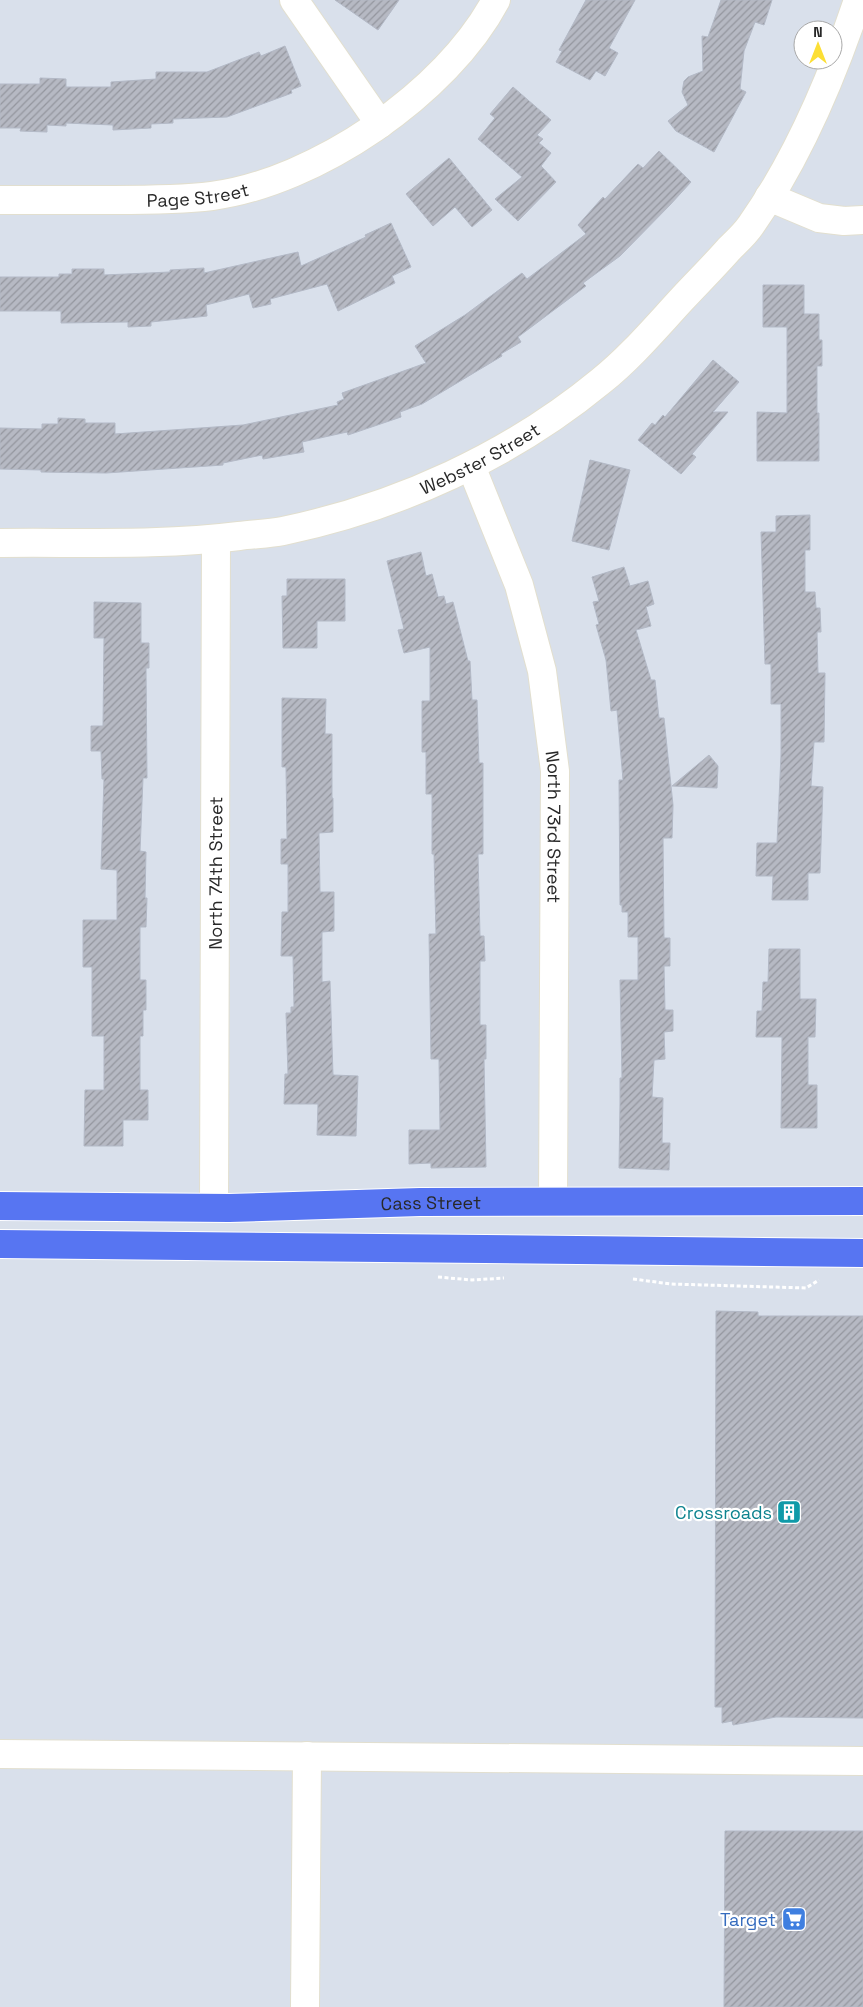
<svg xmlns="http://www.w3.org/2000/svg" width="863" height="2007" font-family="'Space Grotesk',sans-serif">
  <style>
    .building { fill: url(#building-hatch); stroke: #b3b9c6 }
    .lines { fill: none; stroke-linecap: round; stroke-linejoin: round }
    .minor-casing { stroke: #e2dfcf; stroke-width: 30 }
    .major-casing { stroke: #fff; stroke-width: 30 }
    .path { stroke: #fff; stroke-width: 3; stroke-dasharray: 4 2.5; stroke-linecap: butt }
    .minor { stroke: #fff; stroke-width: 28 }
    .major { stroke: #5775f2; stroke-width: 28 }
    .labels { text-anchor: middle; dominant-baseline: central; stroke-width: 4.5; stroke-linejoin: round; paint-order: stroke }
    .street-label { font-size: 18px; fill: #282828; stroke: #fff }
    .culture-label { font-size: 18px; fill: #0d838f; stroke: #fff; text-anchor: end }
    .shop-label { font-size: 18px; fill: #366cbe; stroke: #fff; text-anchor: end }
  </style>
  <defs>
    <pattern id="building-hatch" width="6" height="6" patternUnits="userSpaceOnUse" patternTransform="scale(1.25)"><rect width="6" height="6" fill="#b6b9c3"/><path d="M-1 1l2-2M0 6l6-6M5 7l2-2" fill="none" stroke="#94969e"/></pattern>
  </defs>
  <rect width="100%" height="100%" fill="#d9e0eb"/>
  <!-- building -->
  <g class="building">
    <polygon points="335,0 399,0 378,30"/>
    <polygon points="586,0 635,0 609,48 618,53 605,76 596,71 590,80 556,62 562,51 559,50"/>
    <polygon points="721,0 772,0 764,25 755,22 744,51 740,89 746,92 714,152 676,131 668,121 688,105 682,92 684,81 688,77 703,71 702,36 708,37"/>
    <polygon points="285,46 301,86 291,90 292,93 227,117 173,119 173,123 151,124 151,128 113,130 113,125 66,123 66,126 47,125 47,132 20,131 21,128 0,128 0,84 40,84 40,78 66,79 66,87 111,87 111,82 156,79 156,72 207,72 259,52 261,56"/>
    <polygon points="513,87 551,120 537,135 543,139 539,143 551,153 541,166 556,182 518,221 495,199 522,177 478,139 495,118 490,114"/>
    <polygon points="659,151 691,182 670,205 620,256 583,283 586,286 518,337 521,342 501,354 502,356 422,404 400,412 401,417 348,435 347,432 302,442 304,452 263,459 262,455 223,463 223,465 106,473 41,472 41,470 0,469 0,428 42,429 42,424 58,424 58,418 85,419 85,423 115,423 115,434 243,425 338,405 337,402 344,399 342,393 426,363 415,346 465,315 522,273 527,279 586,234 578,225 603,197 605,199 638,164 643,168"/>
    <polygon points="449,158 492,210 472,227 455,207 433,226 406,194"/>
    <polygon points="391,223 411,267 392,276 395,283 338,311 327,284 270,299 271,304 253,308 249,294 206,305 207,316 151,322 151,326 128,327 128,322 61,323 61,311 0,311 0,277 59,277 59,274 72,274 72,269 104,269 104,275 170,272 170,270 204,268 204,273 298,252 301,266 366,237 365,235"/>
    <polygon points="763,285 804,285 804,314 819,314 819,340 822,340 822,366 817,366 817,413 819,413 819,461 757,461 757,412 787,413 787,327 763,327"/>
    <polygon points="713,360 739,382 713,412 728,412 692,454 696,457 681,474 638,440 652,423 655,425 663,415 665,417"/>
    <polygon points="590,460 630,470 609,550 572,541"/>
    <polygon points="810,515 810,550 805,550 805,592 815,592 816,608 820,608 821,632 817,632 818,673 825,673 824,742 814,742 811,786 823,787 820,873 808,873 808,900 772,900 773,876 756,876 757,843 777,843 781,755 781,704 771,704 771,664 765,664 761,532 776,532 776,516"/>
    <polygon points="421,552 426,576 432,574 438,597 444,596 446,604 453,602 468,661 470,661 472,700 477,700 479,763 483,763 483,854 478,854 480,936 484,936 485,961 480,961 480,1025 486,1025 486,1059 484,1059 486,1167 431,1168 431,1163 409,1164 409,1130 440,1130 439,1059 431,1059 429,934 436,934 434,854 432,854 432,794 426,794 426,752 422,752 422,701 430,701 430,647 404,653 398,630 404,629 387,561"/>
    <polygon points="624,567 630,586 648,581 654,604 646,607 651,626 636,630 651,680 655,680 659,718 664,718 673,805 672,838 663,838 664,938 670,938 670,966 664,966 665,1010 673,1010 673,1031 664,1032 665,1059 654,1060 652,1097 663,1098 662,1143 670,1143 669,1170 619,1168 620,1104 620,1078 622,1078 620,980 638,980 638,937 628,937 628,912 622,912 622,905 620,905 619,780 623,780 617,710 611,711 606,660 596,625 599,624 593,602 599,601 592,577"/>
    <polygon points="287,579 345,579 345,621 317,621 317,648 283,648 282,596 287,596"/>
    <polygon points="94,602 141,603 141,643 149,643 149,668 146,668 147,778 143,778 140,851 146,852 145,898 147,898 146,927 140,927 140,980 146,980 146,1010 143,1010 143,1036 140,1036 140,1090 148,1090 148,1120 123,1120 123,1146 84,1146 85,1090 104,1090 104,1036 92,1036 92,967 83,967 83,920 117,920 117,870 101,869 104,779 102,779 101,751 91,751 91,726 103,726 104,638 94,638"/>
    <polygon points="282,698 326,699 325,734 332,734 332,798 333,798 333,832 319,833 320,892 334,892 334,931 322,932 322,982 330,981 333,1075 358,1076 356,1136 317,1135 318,1104 284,1104 285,1074 288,1074 286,1013 291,1013 291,1007 294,1007 293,956 281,956 282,912 288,912 288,864 281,864 281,839 287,839 286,767 282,767"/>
    <polygon points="709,755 718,766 717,788 672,786"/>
    <polygon points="769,949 800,949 800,999 816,999 815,1037 808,1037 808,1085 817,1085 817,1128 781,1128 782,1037 756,1037 757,1011 762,1011 763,982 768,982"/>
    <polygon points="716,1311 758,1312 758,1316 863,1316 863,1718 776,1717 733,1725 732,1721 722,1723 722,1707 715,1707"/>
    <polygon points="725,1831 863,1831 863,2007 724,2007"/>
  </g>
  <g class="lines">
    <defs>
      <g id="minor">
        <polyline points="294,0 380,124"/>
        <polyline points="769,197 819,218 844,221 863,220"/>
        <path id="s1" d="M 0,200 C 38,200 76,200 114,200 C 146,200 179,200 212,196 C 316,182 447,93 496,0"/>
        <path id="s2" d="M 471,466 L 519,585 L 542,671 L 555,771 L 553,1202"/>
        <path id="s3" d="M 0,543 C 79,542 160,546 239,536 C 253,534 268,534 283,531 C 398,507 510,456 601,381 C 631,357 657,326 683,298 C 698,282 714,266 729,249 C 736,242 745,234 751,225 C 799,157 832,78 858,0"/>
        <path id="s4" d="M 214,1208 L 216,539"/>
        <polyline points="0,1754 863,1761"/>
        <polyline points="305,2007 307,1756"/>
      </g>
      <g id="major">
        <path id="s5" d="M 0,1206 L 229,1208 L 420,1202 L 863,1201"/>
        <polyline points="0,1244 863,1253"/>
      </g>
    </defs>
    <!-- minor casing -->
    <use href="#minor" class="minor-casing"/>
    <!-- major casing -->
    <use href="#major" class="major-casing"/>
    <!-- path -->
    <g class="path">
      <polyline points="438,1277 472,1280 504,1278"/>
      <polyline points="633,1279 671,1284 806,1288 819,1280"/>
    </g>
    <!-- minor -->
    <use href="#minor" class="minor"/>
    <!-- major -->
    <use href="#major" class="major"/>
  </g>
  <!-- icons -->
  <defs>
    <symbol id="building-square" viewBox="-11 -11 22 22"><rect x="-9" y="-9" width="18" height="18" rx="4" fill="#0f9aa8" stroke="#fff"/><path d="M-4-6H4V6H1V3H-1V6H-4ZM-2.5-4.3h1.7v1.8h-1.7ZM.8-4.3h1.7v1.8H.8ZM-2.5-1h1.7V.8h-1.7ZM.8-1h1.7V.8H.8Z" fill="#fff"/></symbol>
    <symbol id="supermarket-square" viewBox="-11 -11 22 22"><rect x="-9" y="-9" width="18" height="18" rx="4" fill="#3f7fe0" stroke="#fff"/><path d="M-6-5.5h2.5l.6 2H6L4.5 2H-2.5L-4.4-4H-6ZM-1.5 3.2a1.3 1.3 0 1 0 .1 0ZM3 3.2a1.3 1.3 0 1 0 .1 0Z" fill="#fff"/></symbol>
  </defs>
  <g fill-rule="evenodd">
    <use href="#building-square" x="775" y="1498" width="28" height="28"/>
    <use href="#supermarket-square" x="780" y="1905" width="28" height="28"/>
  </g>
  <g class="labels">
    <!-- street labels -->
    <g class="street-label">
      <text stroke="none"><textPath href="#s1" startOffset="198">Page Street</textPath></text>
      <text stroke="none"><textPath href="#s3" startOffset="494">Webster Street</textPath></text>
      <text stroke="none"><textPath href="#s2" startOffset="374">North 73rd Street</textPath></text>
      <text stroke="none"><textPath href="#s4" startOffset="335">North 74th Street</textPath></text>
      <text stroke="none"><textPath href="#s5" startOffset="431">Cass Street</textPath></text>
    </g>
    <!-- culture labels -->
    <g class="culture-label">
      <text x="772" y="1512">Crossroads</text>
    </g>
    <!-- shop labels -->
    <g class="shop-label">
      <text x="776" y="1919">Target</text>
    </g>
  </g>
  <!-- north arrow -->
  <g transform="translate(818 45)"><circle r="24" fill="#ffffff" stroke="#a9a9a9"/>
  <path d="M0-4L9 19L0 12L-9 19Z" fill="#fcdf35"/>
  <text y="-8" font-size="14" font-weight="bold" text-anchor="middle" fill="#282828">N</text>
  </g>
</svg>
